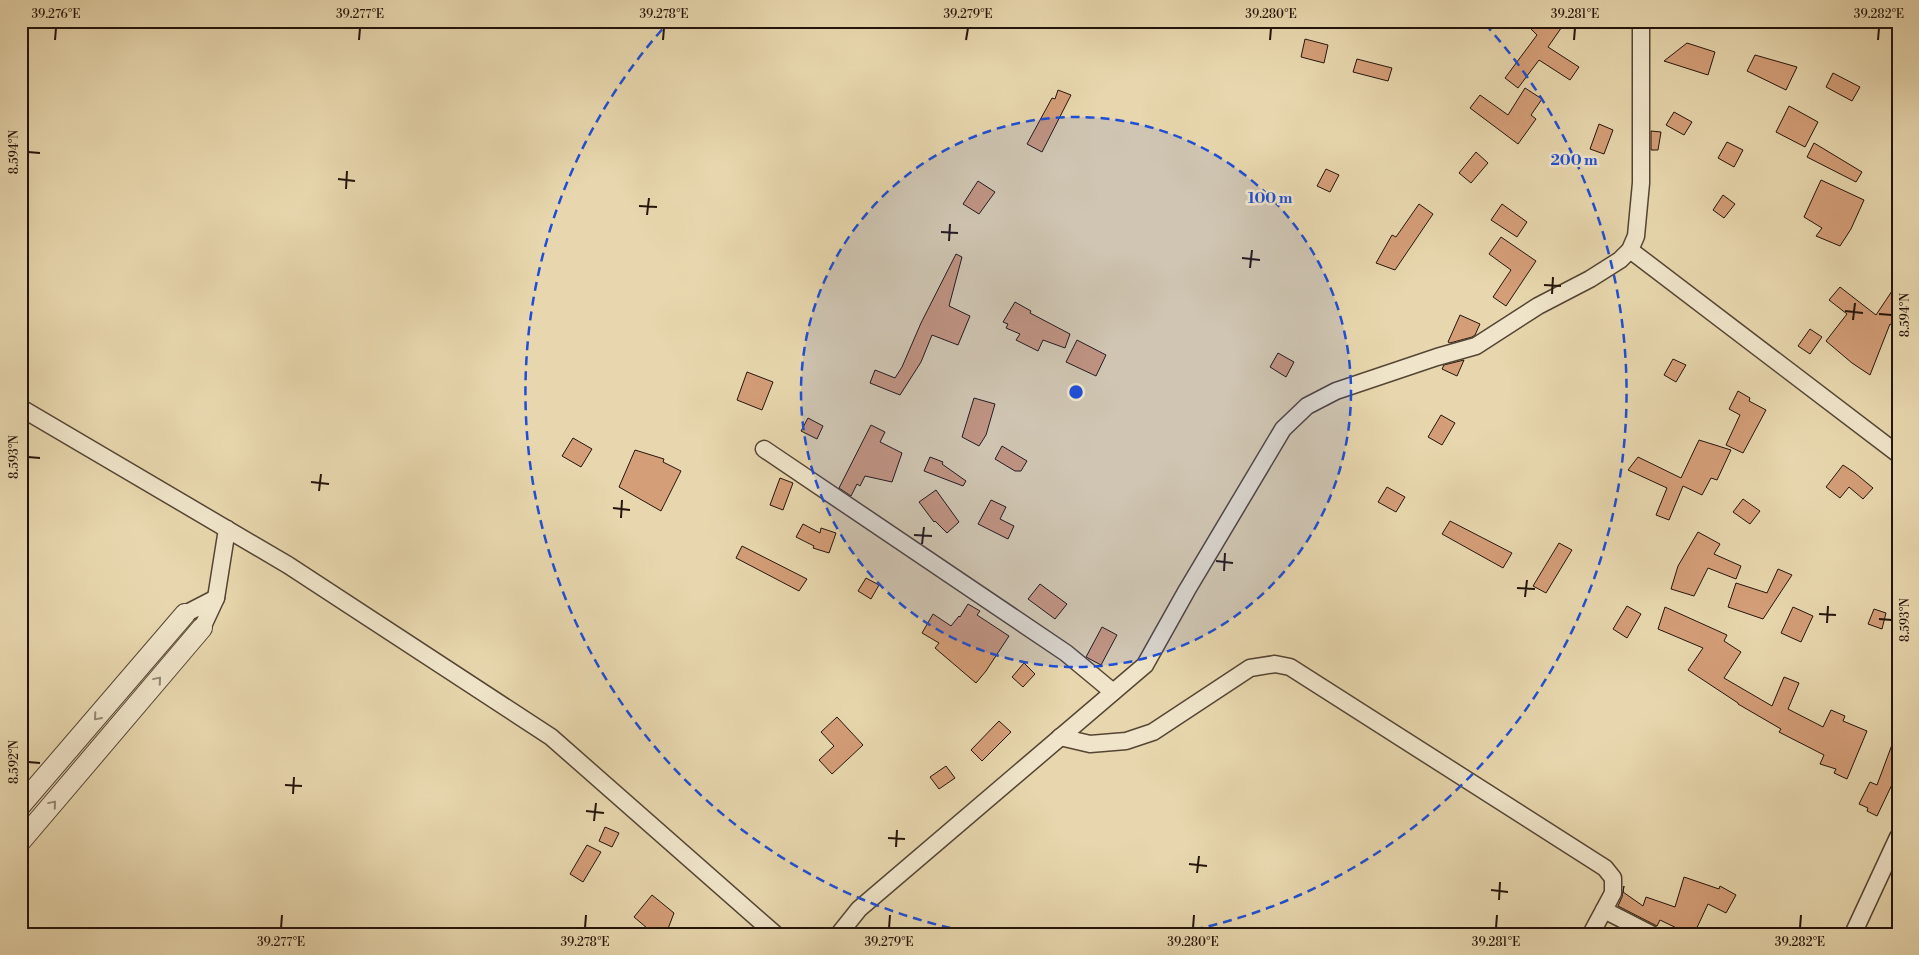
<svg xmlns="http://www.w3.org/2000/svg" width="1919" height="955" font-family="'Libre Bodoni',serif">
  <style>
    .building { fill: #d49e78; stroke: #24140b }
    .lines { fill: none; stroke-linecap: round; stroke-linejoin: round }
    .minor-casing { stroke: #554534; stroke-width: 19 }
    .tertiary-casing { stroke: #554534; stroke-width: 22 }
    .minor { stroke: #f0e5ca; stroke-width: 16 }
    .tertiary { stroke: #f0e5ca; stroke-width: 20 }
    .oneway { stroke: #948774 }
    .ticks { fill: none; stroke: #24140b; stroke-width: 2 }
    .ring { fill: none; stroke: #1d4ed8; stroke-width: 2.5; stroke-dasharray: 9 6 }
    .centre { fill: #1d4ed8; stroke: #f0e5ca; stroke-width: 2.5 }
    .ring-label { font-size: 15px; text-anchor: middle; font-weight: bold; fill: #1d4ed8; stroke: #f0e5ca; stroke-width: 5; stroke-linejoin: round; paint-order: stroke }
    .neatline { fill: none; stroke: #24140b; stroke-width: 2 }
    .ticks-label { font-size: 12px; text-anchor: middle; fill: #24140b }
  </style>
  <rect width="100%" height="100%" fill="#e8d7ae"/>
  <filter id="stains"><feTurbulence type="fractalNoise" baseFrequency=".004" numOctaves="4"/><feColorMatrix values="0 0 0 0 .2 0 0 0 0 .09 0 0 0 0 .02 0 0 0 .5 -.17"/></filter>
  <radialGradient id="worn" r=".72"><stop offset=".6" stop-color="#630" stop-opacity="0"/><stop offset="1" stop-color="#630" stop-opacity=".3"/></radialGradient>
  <!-- building -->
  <g class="building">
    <polygon points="1523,21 1566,21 1548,47 1579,67 1570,80 1539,60 1518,88 1505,78 1537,35"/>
    <polygon points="1305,39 1328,45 1324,63 1301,57"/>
    <polygon points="1687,43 1715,52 1708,75 1664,61"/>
    <polygon points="1755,55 1797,67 1786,90 1747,71"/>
    <polygon points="1357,59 1392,68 1388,81 1353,72"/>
    <polygon points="1833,73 1860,87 1852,101 1826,87"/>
    <polygon points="1525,88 1542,99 1531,115 1536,119 1518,144 1470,108 1480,95 1508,115"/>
    <polygon points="1058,90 1071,95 1042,152 1027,144 1052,98 1055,99"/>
    <polygon points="1789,106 1818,122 1805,147 1776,132"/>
    <polygon points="1674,112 1692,122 1684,135 1666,125"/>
    <polygon points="1599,124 1613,130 1604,154 1590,149"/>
    <polygon points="1651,131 1661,132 1658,150 1651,150"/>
    <polygon points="1727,142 1743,150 1734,167 1718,158"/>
    <polygon points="1814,143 1862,172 1856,182 1807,157"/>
    <polygon points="1476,152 1488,163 1471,183 1459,173"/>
    <polygon points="1326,169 1339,175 1330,192 1317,186"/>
    <polygon points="1821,180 1864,200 1851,229 1840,246 1816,236 1822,228 1804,217"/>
    <polygon points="978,181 995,192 979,214 963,204"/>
    <polygon points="1723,195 1735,204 1724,218 1713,210"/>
    <polygon points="1419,204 1433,214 1395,270 1376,263 1392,235 1396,237"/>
    <polygon points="1502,204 1527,222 1517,237 1491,220"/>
    <polygon points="1501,237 1536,261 1506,306 1493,297 1511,270 1489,254"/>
    <polygon points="956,254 962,257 949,306 970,316 958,345 932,335 921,362 900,395 870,383 875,370 895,378 902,367 921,323"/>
    <polygon points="1898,282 1898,328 1890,324 1870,375 1852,363 1826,341 1847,314 1829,300 1840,287 1876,315"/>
    <polygon points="1015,302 1031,311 1030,313 1070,334 1065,348 1043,340 1038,351 1016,340 1020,334 1006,328 1008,324 1003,322"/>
    <polygon points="1460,315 1480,324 1475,335 1472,337 1450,343 1448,342"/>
    <polygon points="1810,329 1822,337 1810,354 1798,346"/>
    <polygon points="1077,340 1106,355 1096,376 1066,362"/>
    <polygon points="1278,353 1294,362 1286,377 1270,367"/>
    <polygon points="1673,359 1686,365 1676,382 1664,375"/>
    <polygon points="1464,360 1457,376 1442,369 1444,365"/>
    <polygon points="747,372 773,382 762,410 737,400"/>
    <polygon points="1738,391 1750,398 1749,401 1766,410 1743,453 1726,445 1740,415 1729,409"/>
    <polygon points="974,398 995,404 986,435 979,446 962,437"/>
    <polygon points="1441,415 1455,423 1442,445 1428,437"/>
    <polygon points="808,418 823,426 817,439 801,431"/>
    <polygon points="871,425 885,432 880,442 902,453 892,482 865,476 860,486 857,484 851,496 839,488"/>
    <polygon points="573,438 592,449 581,467 562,456"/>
    <polygon points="1699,440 1731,450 1717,480 1711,478 1702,495 1683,486 1669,520 1656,515 1667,488 1628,470 1638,457 1681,478"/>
    <polygon points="1002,446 1027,461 1021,471 1015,471 995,459"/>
    <polygon points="635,450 664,459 663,462 681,471 661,511 619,487"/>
    <polygon points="930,457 943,462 942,464 966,481 963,486 924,471"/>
    <polygon points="1843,465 1855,473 1873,488 1863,499 1849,487 1840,498 1826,487"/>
    <polygon points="780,478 793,483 783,510 770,505"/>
    <polygon points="1387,487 1405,497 1396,512 1378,502"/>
    <polygon points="936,490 959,522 947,533 935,521 934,522 919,502"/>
    <polygon points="1743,499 1760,511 1750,524 1733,512"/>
    <polygon points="991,500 1006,507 1000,519 1014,526 1008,539 978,524"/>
    <polygon points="1450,521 1512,553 1503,568 1442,534"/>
    <polygon points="803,524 820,533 821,528 836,533 829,553 813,548 814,546 796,537"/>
    <polygon points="1698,532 1720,544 1714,554 1741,566 1736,579 1708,568 1694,596 1671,589 1678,566"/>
    <polygon points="1559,543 1572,550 1546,593 1533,586"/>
    <polygon points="742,546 807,579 799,591 736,558"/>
    <polygon points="1778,569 1792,575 1763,619 1728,607 1736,583 1767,593"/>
    <polygon points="866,578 879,585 871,599 858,591"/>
    <polygon points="1040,584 1067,604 1055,619 1028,599"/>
    <polygon points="968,604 980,611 977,615 1009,636 986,671 976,683 935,648 939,643 922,633 933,614 951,626 959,616 960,617"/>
    <polygon points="1627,606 1641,614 1627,638 1613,629"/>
    <polygon points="1665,607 1727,635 1724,641 1741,652 1724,678 1772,706 1784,677 1799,683 1788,709 1823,727 1831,710 1845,716 1843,721 1867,731 1847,779 1834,773 1836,769 1820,764 1824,755 1779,732 1781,729 1738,704 1738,703 1688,670 1703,648 1658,629"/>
    <polygon points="1793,607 1813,616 1801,642 1781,633"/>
    <polygon points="1874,609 1886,613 1882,629 1868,624"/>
    <polygon points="1102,627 1117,635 1101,665 1086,657"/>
    <polygon points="1024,663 1035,674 1023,687 1012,677"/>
    <polygon points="837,717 863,745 832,774 819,760 834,746 821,732"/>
    <polygon points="999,721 1011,732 982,761 971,750"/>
    <polygon points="1896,734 1898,772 1877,816 1867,811 1868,808 1859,804 1870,782 1877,785"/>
    <polygon points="946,766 955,778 939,789 930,777"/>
    <polygon points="605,827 619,833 612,847 599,841"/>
    <polygon points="587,845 601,852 583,882 570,874"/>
    <polygon points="1684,877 1719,889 1720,886 1736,895 1726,913 1708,904 1694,934 1689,934 1660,920 1657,926 1618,906 1622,897 1624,886 1623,892 1643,906 1646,897 1675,907"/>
    <polygon points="652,895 674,913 666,934 654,934 634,917"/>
  </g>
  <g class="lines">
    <defs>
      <g id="minor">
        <polyline points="1630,250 1898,454"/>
        <polyline points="21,408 288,565 551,737 775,934"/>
        <polyline points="764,449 1066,653 1113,692"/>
        <polyline points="216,598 227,529"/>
        <polyline points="185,614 216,598 202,628"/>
        <polyline points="1060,737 1090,744 1126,741 1153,732 1250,668 1275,664 1290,667 1605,868 1613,878 1613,893 1591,934"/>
        <polyline points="1604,910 1651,934"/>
        <polyline points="839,934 859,909 1145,665 1187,590 1283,429 1307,406 1336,391 1437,357 1476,346 1538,306 1590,279 1620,260 1630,250 1636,236 1641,183 1641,21"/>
        <polyline points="1853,934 1898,837"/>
      </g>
      <g id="tertiary">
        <polyline points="21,805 185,614"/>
        <polyline points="21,841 202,628"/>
      </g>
    </defs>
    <!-- minor casing -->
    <use href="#minor" class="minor-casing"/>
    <!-- tertiary casing -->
    <use href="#tertiary" class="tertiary-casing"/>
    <!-- minor -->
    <use href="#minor" class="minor"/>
    <!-- tertiary -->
    <use href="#tertiary" class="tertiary"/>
  </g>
  <!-- one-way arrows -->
  <defs><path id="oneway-chevron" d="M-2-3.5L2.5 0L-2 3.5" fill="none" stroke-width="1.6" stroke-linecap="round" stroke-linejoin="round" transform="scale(1.25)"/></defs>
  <g class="oneway">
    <use href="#oneway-chevron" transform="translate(158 680) rotate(-50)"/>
    <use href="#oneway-chevron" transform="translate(97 717) rotate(131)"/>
    <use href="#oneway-chevron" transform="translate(53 804) rotate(-50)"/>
  </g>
  <!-- ticks -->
  <path class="ticks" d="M 55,40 L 56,28M 359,40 L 360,28M 663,40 L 664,28M 966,40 L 968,28M 1270,40 L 1271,28M 1574,40 L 1575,28M 1878,40 L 1879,28M 28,152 L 40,153M 338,179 L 355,181M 346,189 L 347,171M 639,206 L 657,207M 647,215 L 649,198M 941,232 L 958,233M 949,241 L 950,224M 1242,258 L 1260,260M 1250,268 L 1252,250M 1544,285 L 1561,286M 1552,294 L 1553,277M 1845,311 L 1863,313M 1879,314 L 1892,315M 1853,320 L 1855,303M 28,457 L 40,458M 311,482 L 329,484M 319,491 L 321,474M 613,508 L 630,510M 621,518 L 622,500M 914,535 L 932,536M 922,544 L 924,527M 1216,561 L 1233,563M 1224,571 L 1225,553M 1517,588 L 1535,589M 1525,597 L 1527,580M 1819,614 L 1836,615M 1879,619 L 1892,620M 1827,623 L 1828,606M 28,762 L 40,763M 285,785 L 302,786M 293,794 L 294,777M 586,811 L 604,813M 594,821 L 596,803M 888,838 L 905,839M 896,847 L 897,830M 1189,864 L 1207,866M 1197,873 L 1199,856M 1491,890 L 1508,892M 1499,900 L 1500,882M 281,928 L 282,915M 585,928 L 586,915M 889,928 L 890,915M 1193,928 L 1194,915M 1496,928 L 1497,915M 1800,928 L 1801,915"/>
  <!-- distance rings -->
  <circle cx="1076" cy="392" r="275" fill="#1d4ed8" fill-opacity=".12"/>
  <g class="ring">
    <circle cx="1076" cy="392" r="275"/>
    <path d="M980 934A550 550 0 0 1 667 24M1485 24A550 550 0 0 1 1172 934"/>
  </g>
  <circle cx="1076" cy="392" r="8" class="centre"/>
  <g class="ring-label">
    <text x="1574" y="165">200 m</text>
    <text x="1270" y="203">100 m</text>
  </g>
  <!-- margin -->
  <rect width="1919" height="955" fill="none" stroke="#e8d7ae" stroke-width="55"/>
  <rect x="28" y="28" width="1864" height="900" class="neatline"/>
  <g class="ticks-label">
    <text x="56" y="18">39.276°E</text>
    <text x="360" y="18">39.277°E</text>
    <text x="664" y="18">39.278°E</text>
    <text x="968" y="18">39.279°E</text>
    <text x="1271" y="18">39.280°E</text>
    <text x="1575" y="18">39.281°E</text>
    <text x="1879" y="18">39.282°E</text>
    <text transform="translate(14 152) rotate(-90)" y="4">8.594°N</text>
    <text transform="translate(1905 315) rotate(-90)" y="4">8.594°N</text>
    <text transform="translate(14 457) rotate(-90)" y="4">8.593°N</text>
    <text transform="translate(1905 620) rotate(-90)" y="4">8.593°N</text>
    <text transform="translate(14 762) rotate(-90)" y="4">8.592°N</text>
    <text x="281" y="946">39.277°E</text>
    <text x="585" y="946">39.278°E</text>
    <text x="889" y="946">39.279°E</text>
    <text x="1193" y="946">39.280°E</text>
    <text x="1496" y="946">39.281°E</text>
    <text x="1800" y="946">39.282°E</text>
  </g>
  <rect width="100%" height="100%" filter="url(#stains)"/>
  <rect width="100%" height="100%" fill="url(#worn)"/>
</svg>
